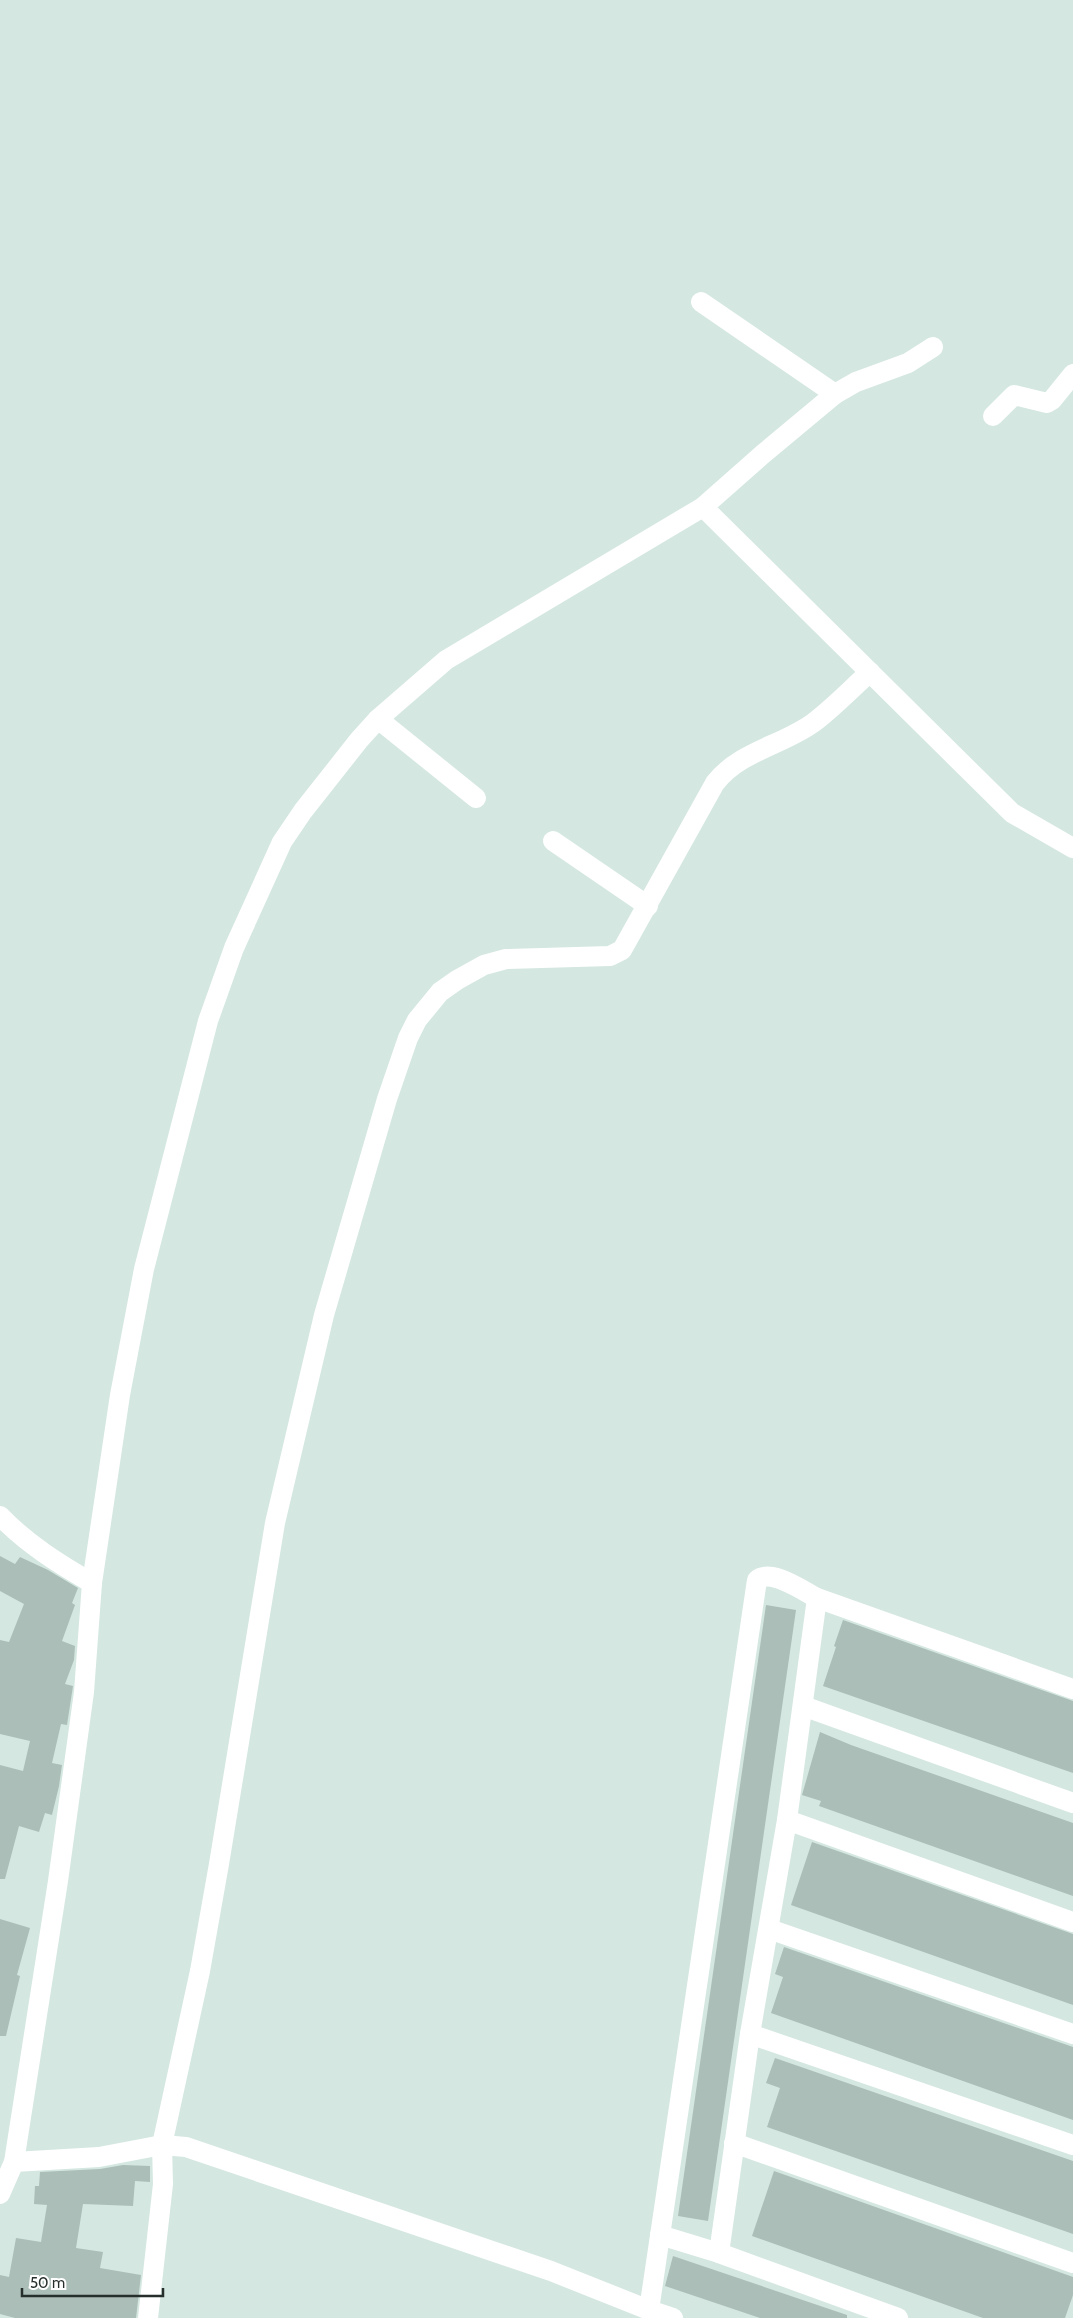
<svg xmlns="http://www.w3.org/2000/svg" width="1073" height="2318" font-family="Cabin,sans-serif">
  <style>
    .building { fill: #acbeb8 }
    .lines { fill: none; stroke-linecap: round; stroke-linejoin: round }
    .street { stroke: #fff; stroke-width: 20 }
  </style>
  <rect width="100%" height="100%" fill="#d4e7e1"/>
  <!-- building -->
  <g class="building">
    <polygon points="0,1556 15,1564 20,1557 48,1570 78,1588 72,1603 75,1605 62,1641 75,1646 74,1660 65,1684 73,1686 67,1725 61,1724 52,1763 62,1765 59,1786 52,1815 45,1813 39,1832 19,1826 5,1879 0,1879 0,1765 23,1771 30,1741 0,1734 0,1640 9,1642 24,1604 0,1591"/>
    <polygon points="766,1605 796,1610 708,2221 678,2216"/>
    <polygon points="843,1620 1073,1701 1073,1773 823,1686 836,1647 834,1646"/>
    <polygon points="820,1732 851,1745 1073,1823 1073,1896 819,1806 821,1801 802,1795"/>
    <polygon points="812,1842 1073,1934 1073,2005 791,1905"/>
    <polygon points="0,1919 30,1928 17,1975 20,1976 6,2036 0,2036"/>
    <polygon points="784,1947 1073,2047 1073,2120 771,2013 783,1977 775,1974"/>
    <polygon points="775,2058 1073,2161 1073,2234 767,2127 780,2088 766,2083"/>
    <polygon points="123,2165 150,2166 150,2182 135,2181 133,2206 83,2204 76,2248 103,2252 100,2268 141,2275 136,2318 15,2318 0,2314 0,2275 9,2277 16,2238 41,2242 47,2205 34,2204 35,2186 39,2186 40,2172 100,2169"/>
    <polygon points="774,2171 1073,2277 1073,2295 1065,2318 983,2318 752,2236"/>
    <polygon points="673,2256 847,2315 847,2318 760,2318 665,2286"/>
  </g>
  <g class="lines">
    <!-- street -->
    <g class="street">
      <polyline points="701,302 835,394"/>
      <polyline points="993,416 1014,395 1047,403 1052,400 1073,374"/>
      <polyline points="703,507 1012,813 1073,848"/>
      <polyline points="378,719 476,798"/>
      <polyline points="553,841 648,906"/>
      <path d="M 0,1516 C 27,1544 59,1564 92,1583"/>
      <polyline points="803,1706 1073,1803"/>
      <polyline points="787,1820 1073,1922"/>
      <polyline points="769,1929 1073,2034"/>
      <polyline points="750,2034 1073,2145"/>
      <polyline points="734,2143 1073,2263"/>
      <polyline points="14,2162 99,2157 162,2145 186,2147 551,2271 649,2310 673,2318"/>
      <polyline points="0,2194 14,2162 58,1881 84,1692 92,1583 120,1395 144,1269 208,1021 234,948 282,842 303,811 359,740 378,719 446,660 703,507 763,454 835,394 856,382 908,363 933,347"/>
      <polyline points="660,2235 719,2253 898,2318"/>
      <polyline points="719,2253 750,2034 787,1820 817,1598"/>
      <path d="M 649,2310 L 757,1580 C 771,1568 803,1591 817,1598 L 1073,1689"/>
      <path d="M 148,2318 L 163,2184 L 162,2145 L 200,1971 L 219,1864 L 275,1523 L 324,1315 L 387,1099 L 408,1038 L 417,1020 L 440,992 L 457,980 L 484,965 L 506,959 L 610,956 L 622,950 L 715,783 C 740,751 781,746 813,723 C 833,708 851,689 870,672"/>
    </g>
  </g>
  <!-- scale -->
  <path d="M22 2288v8h141v-8" fill="none" stroke="#272f2c" stroke-width="2.5"/>
  <text x="30" y="2288" font-size="15" fill="#272f2c" stroke="#ffffff" stroke-width="4" paint-order="stroke">50 m</text>
</svg>
